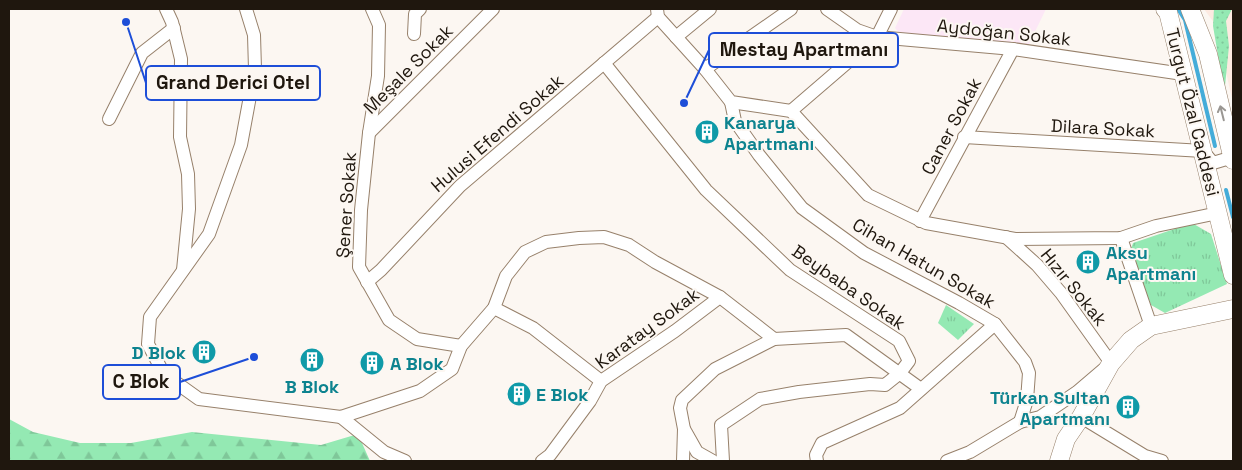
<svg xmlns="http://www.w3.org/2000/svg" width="1242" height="470" font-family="'Space Grotesk',sans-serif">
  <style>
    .education { fill: #fce7f6 }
    .medical { fill: #fdeae1 }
    .grass { fill: url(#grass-dots) }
    .forest { fill: url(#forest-firs) }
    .park { fill: url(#park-tufts) }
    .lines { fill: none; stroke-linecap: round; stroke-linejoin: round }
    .stream { stroke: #44acd9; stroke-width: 4 }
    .street-casing { stroke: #97816b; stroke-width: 14 }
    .secondary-casing { stroke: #97816b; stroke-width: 19 }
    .street { stroke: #fff; stroke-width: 12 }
    .secondary { stroke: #fff; stroke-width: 18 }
    .oneway { stroke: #9a9793 }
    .labels { text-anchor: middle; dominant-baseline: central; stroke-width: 4; stroke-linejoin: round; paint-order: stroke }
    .street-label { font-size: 18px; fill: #1f170e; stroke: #fcf7f2 }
    .culture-label { font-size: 18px; font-weight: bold; fill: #0d838f; stroke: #fcf7f2; text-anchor: start }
    .leader { fill: none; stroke: #1d4ed8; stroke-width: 2 }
    .callout-dot { fill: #1d4ed8; stroke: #fcf7f2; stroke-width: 2 }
    .callout { fill: #fcf7f2; stroke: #1d4ed8; stroke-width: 2 }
    .callout-label { font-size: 19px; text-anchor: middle; font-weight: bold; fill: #1f170e }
  </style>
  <defs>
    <pattern id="grass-dots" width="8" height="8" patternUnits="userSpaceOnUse" patternTransform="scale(1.25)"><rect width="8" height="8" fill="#94e9b3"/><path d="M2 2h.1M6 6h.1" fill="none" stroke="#7fc799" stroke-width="1.8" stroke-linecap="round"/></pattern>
    <pattern id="forest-firs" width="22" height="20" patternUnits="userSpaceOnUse" patternTransform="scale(1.25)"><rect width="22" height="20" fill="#94e9b3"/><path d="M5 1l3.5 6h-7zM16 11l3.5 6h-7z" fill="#7fc799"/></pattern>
    <pattern id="park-tufts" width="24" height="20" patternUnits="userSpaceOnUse" patternTransform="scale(1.25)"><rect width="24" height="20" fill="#94e9b3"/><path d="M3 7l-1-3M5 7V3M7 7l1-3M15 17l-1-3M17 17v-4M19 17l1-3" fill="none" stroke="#7fc799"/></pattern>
  </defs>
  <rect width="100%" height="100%" fill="#fcf7f2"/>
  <!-- education -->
  <polygon class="education" points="904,9 1046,9 1028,46 901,35 895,28"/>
  <!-- medical -->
  <polygon class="medical" points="1204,9 1233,9 1233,103 1215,24"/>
  <!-- grass -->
  <polygon class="grass" points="1214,9 1232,9 1226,21 1229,46 1225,86 1223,85 1213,26"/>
  <!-- forest -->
  <polygon class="forest" points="9,419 33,432 80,443 131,443 192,432 321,445 358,434 370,461 9,461"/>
  <!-- park -->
  <g class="park">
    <polygon points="1192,223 1211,234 1227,284 1165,313 1151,305 1130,252 1133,243"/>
    <polygon points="946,305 974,324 958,340 938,323"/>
  </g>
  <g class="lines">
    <!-- stream -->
    <g class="stream">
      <polyline points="1178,9 1185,20 1215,146"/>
      <polyline points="1226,190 1233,217"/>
    </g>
    <defs>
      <g id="street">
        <polyline points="166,9 172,22 181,59 180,137 188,174 189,209 183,270"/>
        <polyline points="246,9 254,35 255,69 241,145 209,234 150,317 148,344 164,374 199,399 341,417 420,391 452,369 461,346 494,308 506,276 525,252 546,242 579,238 604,237 629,245 655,262 720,297 774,339"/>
        <polyline points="372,9 379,25 378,76 369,133 361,210 359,267 389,320 417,339 461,346"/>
        <polyline points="657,9 658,17 705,69 731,102 791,111 868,195 926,223 1015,239 1121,238 1156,226 1218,213"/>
        <polyline points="827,9 857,30 877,37 1013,49 1183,74"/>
        <polyline points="414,34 415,14 420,9"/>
        <polyline points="676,37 710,9"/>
        <polyline points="604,63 706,190 790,270 899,341 909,361 900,373 885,385 870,384 799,392 760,399 721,425 723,461"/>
        <polyline points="705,69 791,9"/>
        <polyline points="731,102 735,121 759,155 802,208 864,253 959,303 995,324 1025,362 1029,373 1027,400 1020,422"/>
        <polyline points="791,111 877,37 891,9"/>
        <polyline points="109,119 142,53 174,28"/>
        <polyline points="369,133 493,9"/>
        <polyline points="964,137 1203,151 1213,163 1233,157"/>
        <polyline points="920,221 1013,49"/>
        <polyline points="1121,238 1151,326"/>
        <polyline points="367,282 381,270 460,186 658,17"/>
        <polyline points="494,308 533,328 601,381"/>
        <polyline points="341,417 384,452 405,461"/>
        <polyline points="1081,417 1145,456 1162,461"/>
        <polyline points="542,461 550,455 590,401 601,381 675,331 720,297"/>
        <polyline points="683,461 684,429"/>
        <polyline points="713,461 697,452 684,429 680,408 682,400 715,369 774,339 846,335 921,389"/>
        <polyline points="817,461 816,455 822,443 900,408 995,324"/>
        <polyline points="947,461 970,452 1020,422 1040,417 1077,392 1111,363 1061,293 1037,265 1006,237"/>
      </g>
      <g id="secondary">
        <polyline points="1165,9 1168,12 1233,275"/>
        <polyline points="1190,9 1208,54 1233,160"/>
        <polyline points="1059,461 1066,439 1081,417 1111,363 1131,340 1151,326 1233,309"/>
      </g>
    </defs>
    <!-- street casing -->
    <use href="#street" class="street-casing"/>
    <!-- secondary casing -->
    <use href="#secondary" class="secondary-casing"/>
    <!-- street -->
    <use href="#street" class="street"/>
    <!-- secondary -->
    <use href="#secondary" class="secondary"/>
  </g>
  <!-- one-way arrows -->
  <defs><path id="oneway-shaft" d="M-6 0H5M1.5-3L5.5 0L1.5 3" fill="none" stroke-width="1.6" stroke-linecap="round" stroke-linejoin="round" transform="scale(1.25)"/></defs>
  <use class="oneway" href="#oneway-shaft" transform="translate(1222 113) rotate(-104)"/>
  <!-- icons -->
  <defs>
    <symbol id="building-disc" viewBox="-11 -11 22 22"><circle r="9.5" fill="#0f9aa8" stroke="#fcf7f2"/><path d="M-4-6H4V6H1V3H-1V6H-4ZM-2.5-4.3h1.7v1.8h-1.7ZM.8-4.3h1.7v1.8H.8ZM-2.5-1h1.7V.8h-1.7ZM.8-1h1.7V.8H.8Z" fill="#fff"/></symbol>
  </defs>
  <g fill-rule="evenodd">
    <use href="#building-disc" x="693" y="118" width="28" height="28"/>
    <use href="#building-disc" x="1074" y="248" width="28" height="28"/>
    <use href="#building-disc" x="190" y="338" width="28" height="28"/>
    <use href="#building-disc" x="298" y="346" width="28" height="28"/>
    <use href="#building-disc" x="358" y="349" width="28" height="28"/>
    <use href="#building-disc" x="505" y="380" width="28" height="28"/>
    <use href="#building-disc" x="1114" y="393" width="28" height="28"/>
  </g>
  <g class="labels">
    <!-- street labels -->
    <g class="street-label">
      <text transform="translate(1004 32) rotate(6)">Aydoğan Sokak</text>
      <text transform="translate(408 69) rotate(-45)">Meşale Sokak</text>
      <text transform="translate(1193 112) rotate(76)">Turgut Özal Caddesi</text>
      <text transform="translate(951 126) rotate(-62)">Caner Sokak</text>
      <text transform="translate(1103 128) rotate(3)">Dilara Sokak</text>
      <text transform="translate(497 133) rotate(-41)">Hulusi Efendi Sokak</text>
      <text transform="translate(346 205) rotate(-86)">Şener Sokak</text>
      <text transform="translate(924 263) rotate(30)">Cihan Hatun Sokak</text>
      <text transform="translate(849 287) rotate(35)">Beybaba Sokak</text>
      <text transform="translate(1074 287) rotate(51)">Hızır Sokak</text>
      <text transform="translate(647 328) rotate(-36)">Karatay Sokak</text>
    </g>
    <!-- culture labels -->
    <g class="culture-label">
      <text x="724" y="122">Kanarya<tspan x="724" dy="21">Apartmanı</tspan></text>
      <text x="1106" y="252">Aksu<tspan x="1106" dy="21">Apartmanı</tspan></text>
      <text x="186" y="352" text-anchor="end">D Blok</text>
      <text x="390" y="363">A Blok</text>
      <text x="312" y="386" text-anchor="middle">B Blok</text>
      <text x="536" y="394">E Blok</text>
      <text x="1110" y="397" text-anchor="end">Türkan Sultan<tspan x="1110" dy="21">Apartmanı</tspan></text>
    </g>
  </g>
  <!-- callouts -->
  <path class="leader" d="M684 103L709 50M126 22L146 83M254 357L180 382"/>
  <g class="callout-dot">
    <circle cx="684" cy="103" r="5"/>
    <circle cx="126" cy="22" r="5"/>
    <circle cx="254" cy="357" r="5"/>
  </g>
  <g class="callout">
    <rect x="709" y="33" width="189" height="34" rx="5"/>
    <rect x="146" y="66" width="174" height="34" rx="5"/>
    <rect x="103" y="365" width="77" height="34" rx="5"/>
  </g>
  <g class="callout-label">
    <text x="804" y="56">Mestay Apartmanı</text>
    <text x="233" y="89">Grand Derici Otel</text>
    <text x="141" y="388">C Blok</text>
  </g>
  <!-- border -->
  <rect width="1242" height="470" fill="none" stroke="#1f170e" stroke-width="20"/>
</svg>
